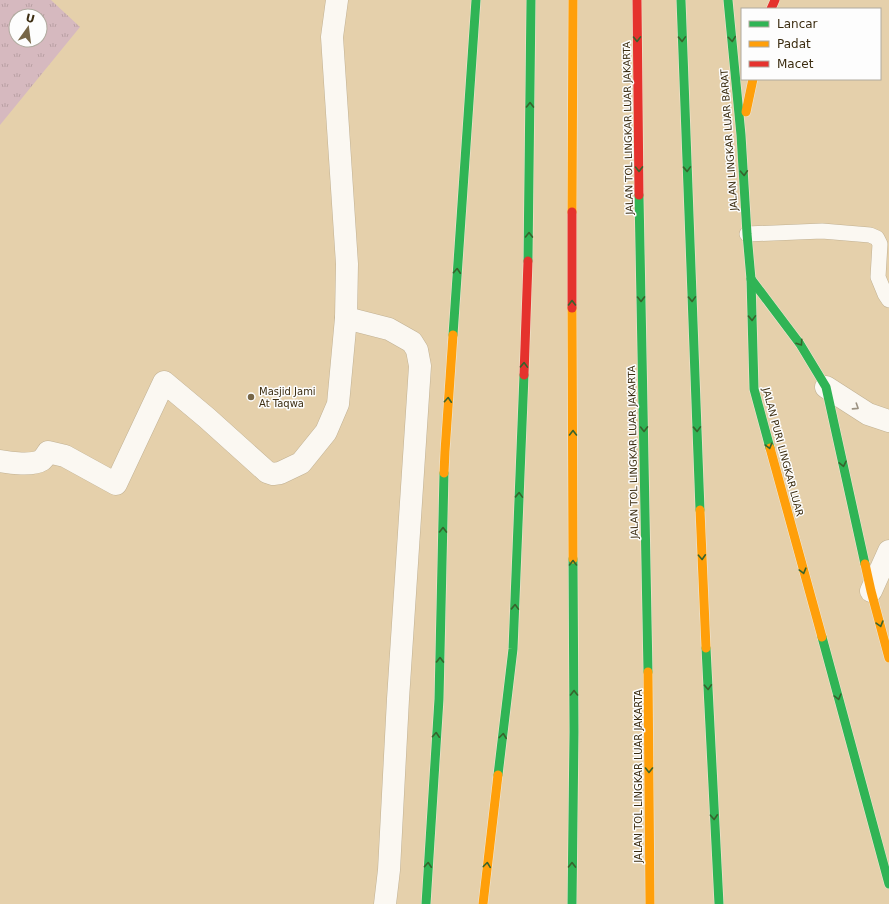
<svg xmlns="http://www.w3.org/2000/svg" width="889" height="904" font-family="'DejaVu Sans',sans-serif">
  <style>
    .grass { fill: url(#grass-tufts); fill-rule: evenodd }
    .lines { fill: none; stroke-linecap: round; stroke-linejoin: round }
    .lane-casing { stroke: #c1b193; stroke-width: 16 }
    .street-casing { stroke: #c1b193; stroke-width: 23 }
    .fast-casing { stroke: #f3ead9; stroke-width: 10 }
    .slow-casing { stroke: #f3ead9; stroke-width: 10 }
    .jam-casing { stroke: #f3ead9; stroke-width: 10 }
    .lane { stroke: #fbf8f2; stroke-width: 15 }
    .street { stroke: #fbf8f2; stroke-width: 22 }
    .fast { stroke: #30b455; stroke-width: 9 }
    .slow { stroke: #ff9f0a; stroke-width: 9 }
    .jam { stroke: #e5322d; stroke-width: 9 }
    .oneway { stroke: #37632c }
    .oneway2 { stroke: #9c9282 }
    .poi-dot { fill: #776647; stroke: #fdfdfd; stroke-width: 1.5 }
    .labels { text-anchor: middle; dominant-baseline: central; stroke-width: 3; stroke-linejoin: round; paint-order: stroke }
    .street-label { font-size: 10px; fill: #3c2d11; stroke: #fdfdfd }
    .poi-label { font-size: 10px; fill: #3c2d11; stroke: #fdfdfd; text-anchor: start }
  </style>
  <defs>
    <pattern id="grass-tufts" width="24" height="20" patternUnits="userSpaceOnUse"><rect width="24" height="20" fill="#d6b9bf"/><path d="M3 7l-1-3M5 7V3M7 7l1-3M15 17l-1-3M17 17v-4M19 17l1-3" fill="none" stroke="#b99fa3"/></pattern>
  </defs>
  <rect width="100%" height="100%" fill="#e5d0ab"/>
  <!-- grass -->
  <path class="grass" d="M 0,0 L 51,0 L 80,27 L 0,125 ZM 16,16 L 40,16 L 40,40 L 16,40 Z"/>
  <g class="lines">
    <defs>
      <polyline id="lane" points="747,234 822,231 870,235 877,238 880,244 878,277 885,294 889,300"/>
      <g id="street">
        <polyline points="346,318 389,329 412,342 417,350 420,366 398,699 389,870 385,904"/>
        <polyline points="826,387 868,414 889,421"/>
        <path d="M 0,461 C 10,463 33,466 42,460 C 44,458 47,454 48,452 L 65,456 L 116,484 L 164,382 L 207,418 L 267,472 L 273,474 L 280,473 L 301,463 L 326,432 L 338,404 L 346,318 L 347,264 L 332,37 L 337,0"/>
        <polyline points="871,591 889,551"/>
      </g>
      <g id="fast">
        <polyline points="681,0 700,510"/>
        <polyline points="728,0 741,135 747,234 751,279 754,389 770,448"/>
        <polyline points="639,195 648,672"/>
        <polyline points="528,261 531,0"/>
        <polyline points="751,279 800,344 826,387 865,564"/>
        <polyline points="453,335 476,0"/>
        <polyline points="822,637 889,884"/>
        <polyline points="706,648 719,904"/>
        <polyline points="498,775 513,649 524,375"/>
        <polyline points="426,904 439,699 444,473"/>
        <polyline points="572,904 574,732 573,559"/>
      </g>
      <g id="slow">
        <polyline points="746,112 753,79"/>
        <polyline points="572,212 573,0"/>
        <polyline points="572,308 573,559"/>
        <polyline points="770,448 822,637"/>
        <polyline points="444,473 445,451 453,335"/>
        <polyline points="700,510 706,648"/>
        <polyline points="865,564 871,591 889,658"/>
        <polyline points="648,672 650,904"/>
        <polyline points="483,904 498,775"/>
      </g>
      <g id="jam">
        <polyline points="637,0 639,195"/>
        <polyline points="771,9 775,0"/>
        <polyline points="572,308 572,212"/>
        <polyline points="524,375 528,261"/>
      </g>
    </defs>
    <!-- lane casing -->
    <use href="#lane" class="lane-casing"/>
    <!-- street casing -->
    <use href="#street" class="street-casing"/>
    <!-- fast casing -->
    <use href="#fast" class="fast-casing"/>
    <!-- slow casing -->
    <use href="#slow" class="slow-casing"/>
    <!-- jam casing -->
    <use href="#jam" class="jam-casing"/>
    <!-- lane -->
    <use href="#lane" class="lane"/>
    <!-- street -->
    <use href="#street" class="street"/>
    <!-- fast -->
    <use href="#fast" class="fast"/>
    <!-- slow -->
    <use href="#slow" class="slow"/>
    <!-- jam -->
    <use href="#jam" class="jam"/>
  </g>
  <!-- one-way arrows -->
  <defs><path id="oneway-chevron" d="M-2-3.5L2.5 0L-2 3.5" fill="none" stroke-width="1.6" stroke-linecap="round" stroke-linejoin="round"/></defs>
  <g class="oneway">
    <use href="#oneway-chevron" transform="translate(637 39) rotate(89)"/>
    <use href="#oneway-chevron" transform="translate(682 39) rotate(88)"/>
    <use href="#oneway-chevron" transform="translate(732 39) rotate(84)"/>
    <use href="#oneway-chevron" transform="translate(530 105) rotate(-89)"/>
    <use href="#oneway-chevron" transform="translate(639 169) rotate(89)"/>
    <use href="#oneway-chevron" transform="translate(687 169) rotate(88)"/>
    <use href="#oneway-chevron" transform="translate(744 173) rotate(87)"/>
    <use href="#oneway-chevron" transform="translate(529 235) rotate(-89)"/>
    <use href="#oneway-chevron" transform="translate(457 271) rotate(-86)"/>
    <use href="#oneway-chevron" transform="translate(641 299) rotate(89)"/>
    <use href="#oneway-chevron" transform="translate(692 299) rotate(88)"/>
    <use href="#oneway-chevron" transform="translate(572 303) rotate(-90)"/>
    <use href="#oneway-chevron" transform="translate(752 318) rotate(88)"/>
    <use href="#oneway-chevron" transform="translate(800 343) rotate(56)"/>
    <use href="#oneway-chevron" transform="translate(524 365) rotate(-88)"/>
    <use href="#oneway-chevron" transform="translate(448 400) rotate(-86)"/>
    <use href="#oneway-chevron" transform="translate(644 429) rotate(89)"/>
    <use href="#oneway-chevron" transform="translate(697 429) rotate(88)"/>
    <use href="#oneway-chevron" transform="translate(573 433) rotate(-90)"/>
    <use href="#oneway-chevron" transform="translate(769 446) rotate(75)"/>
    <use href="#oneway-chevron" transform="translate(843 464) rotate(78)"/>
    <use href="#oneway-chevron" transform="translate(519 495) rotate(-88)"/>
    <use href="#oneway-chevron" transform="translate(443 530) rotate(-89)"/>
    <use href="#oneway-chevron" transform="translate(702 557) rotate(87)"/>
    <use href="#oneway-chevron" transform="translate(573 563) rotate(-90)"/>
    <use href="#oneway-chevron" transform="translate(803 571) rotate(75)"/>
    <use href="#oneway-chevron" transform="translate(515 607) rotate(-88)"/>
    <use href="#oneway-chevron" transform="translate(880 624) rotate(74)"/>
    <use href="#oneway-chevron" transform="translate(440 660) rotate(-89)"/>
    <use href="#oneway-chevron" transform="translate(708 687) rotate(87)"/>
    <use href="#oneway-chevron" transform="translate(574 693) rotate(-90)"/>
    <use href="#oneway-chevron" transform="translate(838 697) rotate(75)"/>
    <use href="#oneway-chevron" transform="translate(436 735) rotate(-86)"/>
    <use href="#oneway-chevron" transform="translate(503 736) rotate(-83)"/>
    <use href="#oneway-chevron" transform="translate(649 770) rotate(90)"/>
    <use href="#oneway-chevron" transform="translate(714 817) rotate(87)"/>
    <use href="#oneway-chevron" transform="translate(428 865) rotate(-86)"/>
    <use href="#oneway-chevron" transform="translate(487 865) rotate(-83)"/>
    <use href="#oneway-chevron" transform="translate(572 865) rotate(-89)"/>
  </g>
  <use class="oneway2" href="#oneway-chevron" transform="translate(856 407) rotate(33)"/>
  <!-- markers -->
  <circle class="poi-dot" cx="251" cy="397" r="4"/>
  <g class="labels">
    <!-- street labels -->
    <g class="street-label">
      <text transform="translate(628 128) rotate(-91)">JALAN TOL LINGKAR LUAR JAKARTA</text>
      <text transform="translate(729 140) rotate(-94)">JALAN LINGKAR LUAR BARAT</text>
      <text transform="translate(633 452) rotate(-91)">JALAN TOL LINGKAR LUAR JAKARTA</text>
      <text transform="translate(783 452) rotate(75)">JALAN PURI LINGKAR LUAR</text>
      <text transform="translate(638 776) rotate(-90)">JALAN TOL LINGKAR LUAR JAKARTA</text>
    </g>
    <!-- poi labels -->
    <g class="poi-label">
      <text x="259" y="391">Masjid Jami<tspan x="259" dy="12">At Taqwa</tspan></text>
    </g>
  </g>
  <!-- legend -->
  <rect x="741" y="8" width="140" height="72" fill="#fdfdfd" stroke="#b0aa9f"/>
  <rect x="749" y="21" width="20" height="6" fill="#30b455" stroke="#b0aa9f"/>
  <text x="777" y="28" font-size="12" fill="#3c2d11">Lancar</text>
  <rect x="749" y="41" width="20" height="6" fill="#ff9f0a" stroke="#b0aa9f"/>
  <text x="777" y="48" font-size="12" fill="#3c2d11">Padat</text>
  <rect x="749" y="61" width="20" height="6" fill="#e5322d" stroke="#b0aa9f"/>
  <text x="777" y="68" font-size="12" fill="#3c2d11">Macet</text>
  <!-- north arrow -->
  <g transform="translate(28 28) rotate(14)"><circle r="19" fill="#fdfdfd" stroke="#b0aa9f"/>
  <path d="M0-3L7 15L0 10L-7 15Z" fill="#776647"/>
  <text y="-6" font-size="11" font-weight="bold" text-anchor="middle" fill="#3c2d11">U</text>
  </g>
</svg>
